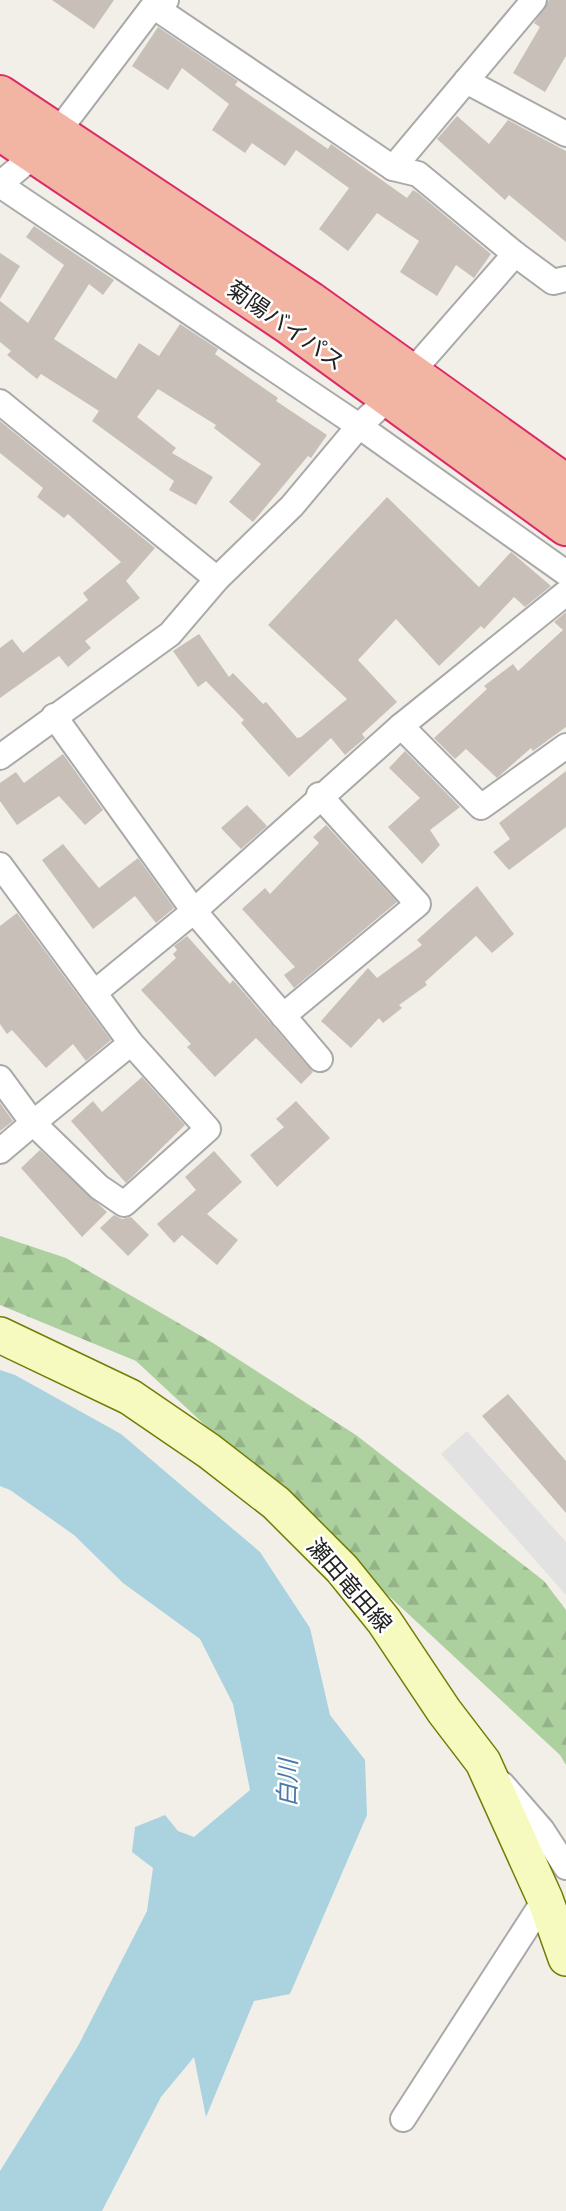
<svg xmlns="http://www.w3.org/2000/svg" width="566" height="2211" font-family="'Archivo Narrow','Noto Sans JP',sans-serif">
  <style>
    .forest { fill: url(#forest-firs) }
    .parking { fill: #e2e2e2 }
    .water { fill: #aad3df }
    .building { fill: #c7bfb8 }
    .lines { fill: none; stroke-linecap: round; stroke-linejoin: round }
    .minor-casing { stroke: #a9a9a9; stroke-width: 28 }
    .secondary-casing { stroke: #707d05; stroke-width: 38 }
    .trunk-casing { stroke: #dc2a67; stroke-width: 42 }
    .minor { stroke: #fff; stroke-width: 24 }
    .secondary { stroke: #f7fabf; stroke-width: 35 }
    .trunk { stroke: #f2b4a3; stroke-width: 38 }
    .labels { text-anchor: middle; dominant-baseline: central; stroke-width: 5; stroke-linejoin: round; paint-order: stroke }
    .street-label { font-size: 23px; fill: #222; stroke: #fff }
    .water-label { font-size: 24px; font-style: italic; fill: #4a7aab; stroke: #fff }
  </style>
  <defs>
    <pattern id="forest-firs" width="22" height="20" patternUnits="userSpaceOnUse" patternTransform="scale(1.75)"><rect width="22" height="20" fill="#add19e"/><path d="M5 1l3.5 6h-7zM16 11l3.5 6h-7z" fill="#95b388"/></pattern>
  </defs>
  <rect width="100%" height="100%" fill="#f2efe9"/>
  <!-- forest -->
  <polygon class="forest" points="0,1236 66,1258 213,1343 356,1435 544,1581 566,1610 566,1765 560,1755 136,1361 0,1305"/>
  <!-- parking -->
  <polygon class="parking" points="467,1431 566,1542 566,1595 441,1454"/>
  <!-- water -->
  <polygon class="water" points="0,1370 15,1375 121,1434 260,1552 310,1628 330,1715 365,1760 367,1815 290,1994 254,2001 206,2117 194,2057 161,2097 102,2211 0,2211 0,2171 78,2046 147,1911 153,1868 132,1852 135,1827 165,1815 178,1831 194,1837 250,1790 233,1704 200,1639 123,1583 74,1535 10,1490 0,1486"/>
  <!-- building -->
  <g class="building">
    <polygon points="52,0 114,0 94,29"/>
    <polygon points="549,0 566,0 566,56 545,92 513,73 540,27 534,23"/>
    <polygon points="158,27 238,81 235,85 328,149 331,144 407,198 413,190 418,193 491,254 474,278 456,265 437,296 400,272 419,241 377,213 348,251 319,229 349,188 296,150 285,166 252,143 245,153 212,130 229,104 182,68 168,90 132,66"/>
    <polygon points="457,116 489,144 508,120 566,151 566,242 509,195 505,200 437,139"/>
    <polygon points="34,226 114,280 103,295 89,284 54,339 116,379 139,343 159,356 180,324 218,349 215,354 278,398 276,401 327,435 311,458 308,456 253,522 229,502 261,464 214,428 216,425 158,389 137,417 176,448 172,453 213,477 196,505 169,490 174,481 92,421 99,411 41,374 37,379 7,355 11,351 0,342 0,301 28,323 64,265 26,237"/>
    <polygon points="0,253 20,266 0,299"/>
    <polygon points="0,421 155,548 126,581 140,598 85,641 91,648 68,667 59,656 0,698 0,648 12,639 23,653 88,600 83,593 121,562 68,514 64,518 37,497 43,488 0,453"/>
    <polygon points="387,497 479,587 511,552 551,586 525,607 514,597 484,629 481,626 439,666 396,619 358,660 397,702 362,734 365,738 345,755 331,738 289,777 241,723 244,720 206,681 198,687 173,651 199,634 229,677 233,673 263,704 266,702 297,738 301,737 347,699 268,625"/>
    <polygon points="566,612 566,727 533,751 531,748 497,778 466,749 455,759 434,738 487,689 484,686 513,664 518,671 563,630 554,622"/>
    <polygon points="405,751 460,807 430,830 440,845 422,864 388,827 420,798 389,768"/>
    <polygon points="63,754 103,810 85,825 59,796 17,825 0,801 0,783 16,772 24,783"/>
    <polygon points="566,771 566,827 509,870 493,852 510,839 499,823"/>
    <polygon points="247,805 267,826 241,849 221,828"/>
    <polygon points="326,825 397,902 294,988 284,975 295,967 242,909 265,888 270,894 319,843 313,837"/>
    <polygon points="63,844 99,888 138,858 174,908 156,923 135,896 93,929 42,860"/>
    <polygon points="477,886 514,934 492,953 476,936 425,982 427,985 399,1005 402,1008 383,1023 379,1018 351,1048 321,1021 368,968 377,978 422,945 417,940"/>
    <polygon points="17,913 111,1040 86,1061 73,1044 46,1068 12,1030 7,1034 0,1024 0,926"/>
    <polygon points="187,936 230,984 233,980 313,1072 301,1084 256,1038 215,1077 187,1047 191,1044 141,990 176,958 173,954 177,950 174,946"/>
    <polygon points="142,1077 185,1125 126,1183 71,1121 93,1101 102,1112"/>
    <polygon points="296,1101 330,1138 277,1187 250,1155 284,1127 276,1119"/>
    <polygon points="0,1103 13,1121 0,1131"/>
    <polygon points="40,1150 107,1212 82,1237 21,1168"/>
    <polygon points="214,1151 242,1182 207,1214 238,1240 217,1265 182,1235 174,1243 157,1224 196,1190 185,1177"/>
    <polygon points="114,1215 122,1219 131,1217 149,1235 128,1256 100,1228"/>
    <polygon points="508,1394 566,1461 566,1513 482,1416"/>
  </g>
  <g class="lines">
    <defs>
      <g id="minor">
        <polyline points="466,81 566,134"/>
        <polyline points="393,168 534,0"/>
        <polyline points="0,184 50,142 151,9 166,0"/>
        <polyline points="0,185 359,426 566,573"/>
        <polyline points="515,254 553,282 566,279"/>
        <polyline points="0,402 217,579"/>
        <polyline points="54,716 194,911 320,1059"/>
        <polyline points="401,726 481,807 566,746"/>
        <polyline points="0,757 170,634 217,579 292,506 359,426 389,398 515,254 418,174 393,168 156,8"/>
        <polyline points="0,865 131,1043 208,1129 124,1204 99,1187 33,1123 0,1151"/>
        <polyline points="94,993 194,911 401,726 566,593"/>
        <polyline points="283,1016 418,904 319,795"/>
        <polyline points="0,1078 33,1123 131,1043"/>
        <polyline points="502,1784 542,1830 566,1867"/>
        <polyline points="403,2119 545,1899"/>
      </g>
      <polyline id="secondary" points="0,1335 130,1397 209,1451 276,1503 342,1569 384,1621 444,1711 483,1762 545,1899 566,1958"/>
      <g id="trunk">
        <polyline points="0,95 310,301 566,484"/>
        <polyline points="0,131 288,324 566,526"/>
      </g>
    </defs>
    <!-- minor casing -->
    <use href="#minor" class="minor-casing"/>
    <!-- secondary casing -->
    <use href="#secondary" class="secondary-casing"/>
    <!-- trunk casing -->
    <use href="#trunk" class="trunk-casing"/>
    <!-- minor -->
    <use href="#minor" class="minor"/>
    <!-- secondary -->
    <use href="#secondary" class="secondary"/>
    <!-- trunk -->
    <use href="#trunk" class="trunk"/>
  </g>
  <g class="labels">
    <!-- street labels -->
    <g class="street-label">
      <text transform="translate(286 325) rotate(35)">菊陽バイパス</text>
      <text transform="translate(350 1585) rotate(49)">瀬田竜田線</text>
    </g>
    <!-- water labels -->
    <g class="water-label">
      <text transform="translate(287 1783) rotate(-89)">白川</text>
    </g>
  </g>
</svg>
